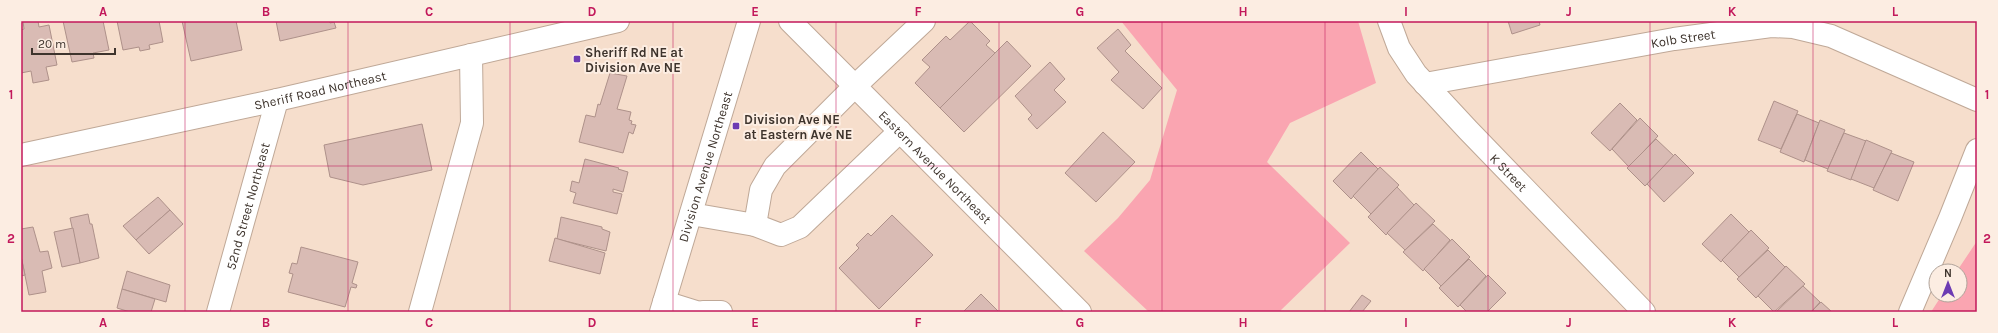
<svg xmlns="http://www.w3.org/2000/svg" width="1998" height="333" font-family="Karla,sans-serif">
  <style>
    .green { fill: #faa5b1 }
    .building { fill: #d9bbb4; stroke: #ae918a }
    .lines { fill: none; stroke-linecap: round; stroke-linejoin: round }
    .minor-casing { stroke: #bfa897; stroke-width: 24 }
    .major-casing { stroke: #bfa897; stroke-width: 24 }
    .minor { stroke: #fff; stroke-width: 22 }
    .major { stroke: #fff; stroke-width: 22 }
    .grid { fill: none; stroke: #c2185b; stroke-width: 1; stroke-opacity: 0.55 }
    .poi-dot { fill: #6d3bb3; stroke: #fcede2; stroke-width: 1.5 }
    .labels { text-anchor: middle; dominant-baseline: central; stroke-width: 4; stroke-linejoin: round; paint-order: stroke }
    .street-label { font-size: 13px; fill: #3e342d; stroke: #fcede2 }
    .poi-label { font-size: 13px; font-weight: bold; fill: #3e342d; stroke: #fcede2; text-anchor: start }
    .neatline { fill: none; stroke: #c2185b; stroke-width: 1.5 }
    .grid-label { font-size: 13px; text-anchor: middle; font-weight: bold; fill: #c2185b }
  </style>
  <rect width="100%" height="100%" fill="#f6decc"/>
  <!-- green -->
  <g class="green">
    <polygon points="1121,21 1358,21 1376,83 1290,123 1267,162 1350,243 1279,312 1149,312 1084,251 1118,218 1150,180 1177,90"/>
    <polygon points="1977,241 1977,312 1931,312 1942,295 1960,295 1960,271 1957,271"/>
  </g>
  <!-- building -->
  <g class="building">
    <polygon points="23,21 38,21 39,27 49,25 57,65 46,67 49,80 33,83 31,71 21,73 21,30 24,29"/>
    <polygon points="63,21 103,21 109,50 93,53 94,58 72,62"/>
    <polygon points="117,21 159,21 163,42 149,45 150,49 140,51 139,47 123,50"/>
    <polygon points="182,21 236,21 242,50 191,61"/>
    <polygon points="276,21 329,21 330,23 334,22 336,28 280,41"/>
    <polygon points="970,21 990,41 986,45 995,53 940,108 915,83 930,67 922,60 946,36 950,40"/>
    <polygon points="1508,21 1539,21 1540,25 1512,34"/>
    <polygon points="1118,29 1131,45 1125,51 1162,88 1143,109 1111,80 1119,72 1097,48"/>
    <polygon points="1007,41 1031,66 964,132 940,108"/>
    <polygon points="1050,62 1065,79 1054,90 1066,102 1037,129 1028,119 1032,115 1015,96"/>
    <polygon points="610,73 627,76 617,109 631,112 629,120 632,121 631,124 636,125 633,134 629,132 623,153 579,142 586,115 595,117 598,104 600,105"/>
    <polygon points="1774,101 1798,111 1781,149 1758,140"/>
    <polygon points="1620,103 1637,120 1610,151 1591,133"/>
    <polygon points="1797,114 1819,123 1804,162 1780,152"/>
    <polygon points="1640,118 1658,136 1629,167 1612,149"/>
    <polygon points="1820,120 1845,130 1828,169 1805,160"/>
    <polygon points="422,124 432,170 363,185 330,177 324,145"/>
    <polygon points="1103,132 1135,162 1096,202 1065,173"/>
    <polygon points="1844,133 1866,141 1851,180 1827,171"/>
    <polygon points="1656,139 1674,156 1645,186 1627,168"/>
    <polygon points="1866,140 1892,151 1874,188 1851,179"/>
    <polygon points="1361,152 1378,169 1351,199 1333,181"/>
    <polygon points="1891,153 1914,162 1898,201 1873,190"/>
    <polygon points="1675,154 1694,173 1664,202 1647,184"/>
    <polygon points="585,159 619,168 618,169 628,172 623,192 613,189 613,192 622,194 617,214 573,203 576,193 570,191 572,181 579,183"/>
    <polygon points="1380,167 1399,185 1371,214 1353,196"/>
    <polygon points="1397,187 1414,205 1386,235 1368,217"/>
    <polygon points="158,197 170,210 136,240 123,226"/>
    <polygon points="1416,203 1435,221 1405,250 1387,233"/>
    <polygon points="170,210 183,224 149,254 136,240"/>
    <polygon points="88,214 90,224 92,224 99,258 80,263 70,218"/>
    <polygon points="1731,214 1749,232 1721,262 1702,244"/>
    <polygon points="892,215 933,255 879,309 839,268 859,248 856,245 868,233 871,236"/>
    <polygon points="561,217 602,227 602,229 610,232 606,251 557,239"/>
    <polygon points="1433,224 1450,240 1423,271 1403,252"/>
    <polygon points="33,227 40,252 48,251 52,268 42,271 46,292 29,295 21,256 21,229"/>
    <polygon points="73,228 80,263 62,267 54,232"/>
    <polygon points="1751,230 1769,248 1739,277 1722,260"/>
    <polygon points="555,238 605,253 600,274 549,261"/>
    <polygon points="1452,239 1470,257 1441,286 1424,269"/>
    <polygon points="301,247 358,262 352,283 357,285 356,288 351,287 345,307 288,292 293,274 289,273 292,263 297,264"/>
    <polygon points="1768,250 1785,267 1756,298 1737,279"/>
    <polygon points="21,256 25,275 21,276"/>
    <polygon points="1469,259 1486,276 1458,307 1439,288"/>
    <polygon points="1786,266 1805,284 1774,312 1758,296"/>
    <polygon points="127,271 170,285 166,302 122,289"/>
    <polygon points="1488,275 1506,293 1487,312 1467,312 1460,305"/>
    <polygon points="1803,286 1820,302 1811,312 1776,312"/>
    <polygon points="122,289 155,299 151,312 130,312 117,308"/>
    <polygon points="981,294 999,312 963,312"/>
    <polygon points="1362,295 1371,301 1362,312 1349,312"/>
    <polygon points="1821,302 1832,312 1811,312"/>
  </g>
  <g class="lines">
    <defs>
      <g id="minor">
        <path id="s1" d="M 1389,21 L 1399,48 L 1416,74 L 1468,130 L 1644,312"/>
        <path id="s2" d="M 1425,84 L 1674,39 L 1771,26 L 1793,27 L 1831,36 L 1977,100"/>
        <polyline points="691,214 755,225 781,235 800,227 900,131"/>
        <polyline points="755,225 761,190 775,166 855,86 924,21"/>
        <polyline points="664,302 696,312"/>
        <path id="s3" d="M 218,312 L 277,100"/>
        <polyline points="420,312 472,123 471,55"/>
        <path id="s4" d="M 661,312 L 749,21"/>
        <polyline points="703,312 721,312"/>
        <polyline points="1910,312 1950,218 1977,150"/>
      </g>
      <g id="major">
        <path id="s5" d="M 790,21 L 1080,312"/>
        <path id="s6" d="M 21,155 L 277,100 L 618,21"/>
      </g>
    </defs>
    <!-- minor casing -->
    <use href="#minor" class="minor-casing"/>
    <!-- major casing -->
    <use href="#major" class="major-casing"/>
    <!-- minor -->
    <use href="#minor" class="minor"/>
    <!-- major -->
    <use href="#major" class="major"/>
  </g>
  <!-- grid -->
  <path class="grid" d="M 185,21 L 185,312M 348,21 L 348,312M 510,21 L 510,312M 673,21 L 673,312M 836,21 L 836,312M 999,21 L 999,312M 1162,21 L 1162,312M 1325,21 L 1325,312M 1488,21 L 1488,312M 1650,21 L 1650,312M 1813,21 L 1813,312M 21,166 L 1977,166"/>
  <!-- markers -->
  <g class="poi-dot">
    <rect x="573" y="55" width="8" height="8" rx="2"/>
    <rect x="732" y="122" width="8" height="8" rx="2"/>
  </g>
  <g class="labels">
    <!-- street labels -->
    <g class="street-label">
      <text stroke="none"><textPath href="#s2" startOffset="262">Kolb Street</textPath></text>
      <text stroke="none"><textPath href="#s6" startOffset="306">Sheriff Road Northeast</textPath></text>
      <text stroke="none"><textPath href="#s4" startOffset="152">Division Avenue Northeast</textPath></text>
      <text stroke="none"><textPath href="#s5" startOffset="206">Eastern Avenue Northeast</textPath></text>
      <text stroke="none"><textPath href="#s1" startOffset="195">K Street</textPath></text>
      <text stroke="none"><textPath href="#s3" startOffset="110">52nd Street Northeast</textPath></text>
    </g>
    <!-- poi labels -->
    <g class="poi-label">
      <text x="585" y="52">Sheriff Rd NE at<tspan x="585" dy="15">Division Ave NE</tspan></text>
      <text x="744" y="119">Division Ave NE<tspan x="744" dy="15">at Eastern Ave NE</tspan></text>
    </g>
  </g>
  <!-- border -->
  <rect width="1998" height="333" fill="none" stroke="#fcede2" stroke-width="44"/>
  <!-- north arrow -->
  <g transform="translate(1948 283)"><circle r="19" fill="#fcede2" stroke="#b0a39a"/>
  <path d="M0-3L7 15L0 10L-7 15Z" fill="#6d3bb3"/>
  <text y="-6" font-size="11" font-weight="bold" text-anchor="middle" fill="#3e342d">N</text>
  </g>
  <!-- scale -->
  <path d="M32 48v6h83v-6" fill="none" stroke="#3e342d" stroke-width="2"/>
  <text x="38" y="48" font-size="12" fill="#3e342d" stroke="#fcede2" stroke-width="3" paint-order="stroke">20 m</text>
  <rect x="22" y="22" width="1954" height="289" class="neatline"/>
  <g class="grid-label">
    <text x="103" y="16">A</text>
    <text x="266" y="16">B</text>
    <text x="429" y="16">C</text>
    <text x="592" y="16">D</text>
    <text x="755" y="16">E</text>
    <text x="918" y="16">F</text>
    <text x="1080" y="16">G</text>
    <text x="1243" y="16">H</text>
    <text x="1406" y="16">I</text>
    <text x="1569" y="16">J</text>
    <text x="1732" y="16">K</text>
    <text x="1895" y="16">L</text>
    <text x="11" y="99">1</text>
    <text x="1987" y="99">1</text>
    <text x="11" y="243">2</text>
    <text x="1987" y="243">2</text>
    <text x="103" y="327">A</text>
    <text x="266" y="327">B</text>
    <text x="429" y="327">C</text>
    <text x="592" y="327">D</text>
    <text x="755" y="327">E</text>
    <text x="918" y="327">F</text>
    <text x="1080" y="327">G</text>
    <text x="1243" y="327">H</text>
    <text x="1406" y="327">I</text>
    <text x="1569" y="327">J</text>
    <text x="1732" y="327">K</text>
    <text x="1895" y="327">L</text>
  </g>
</svg>
